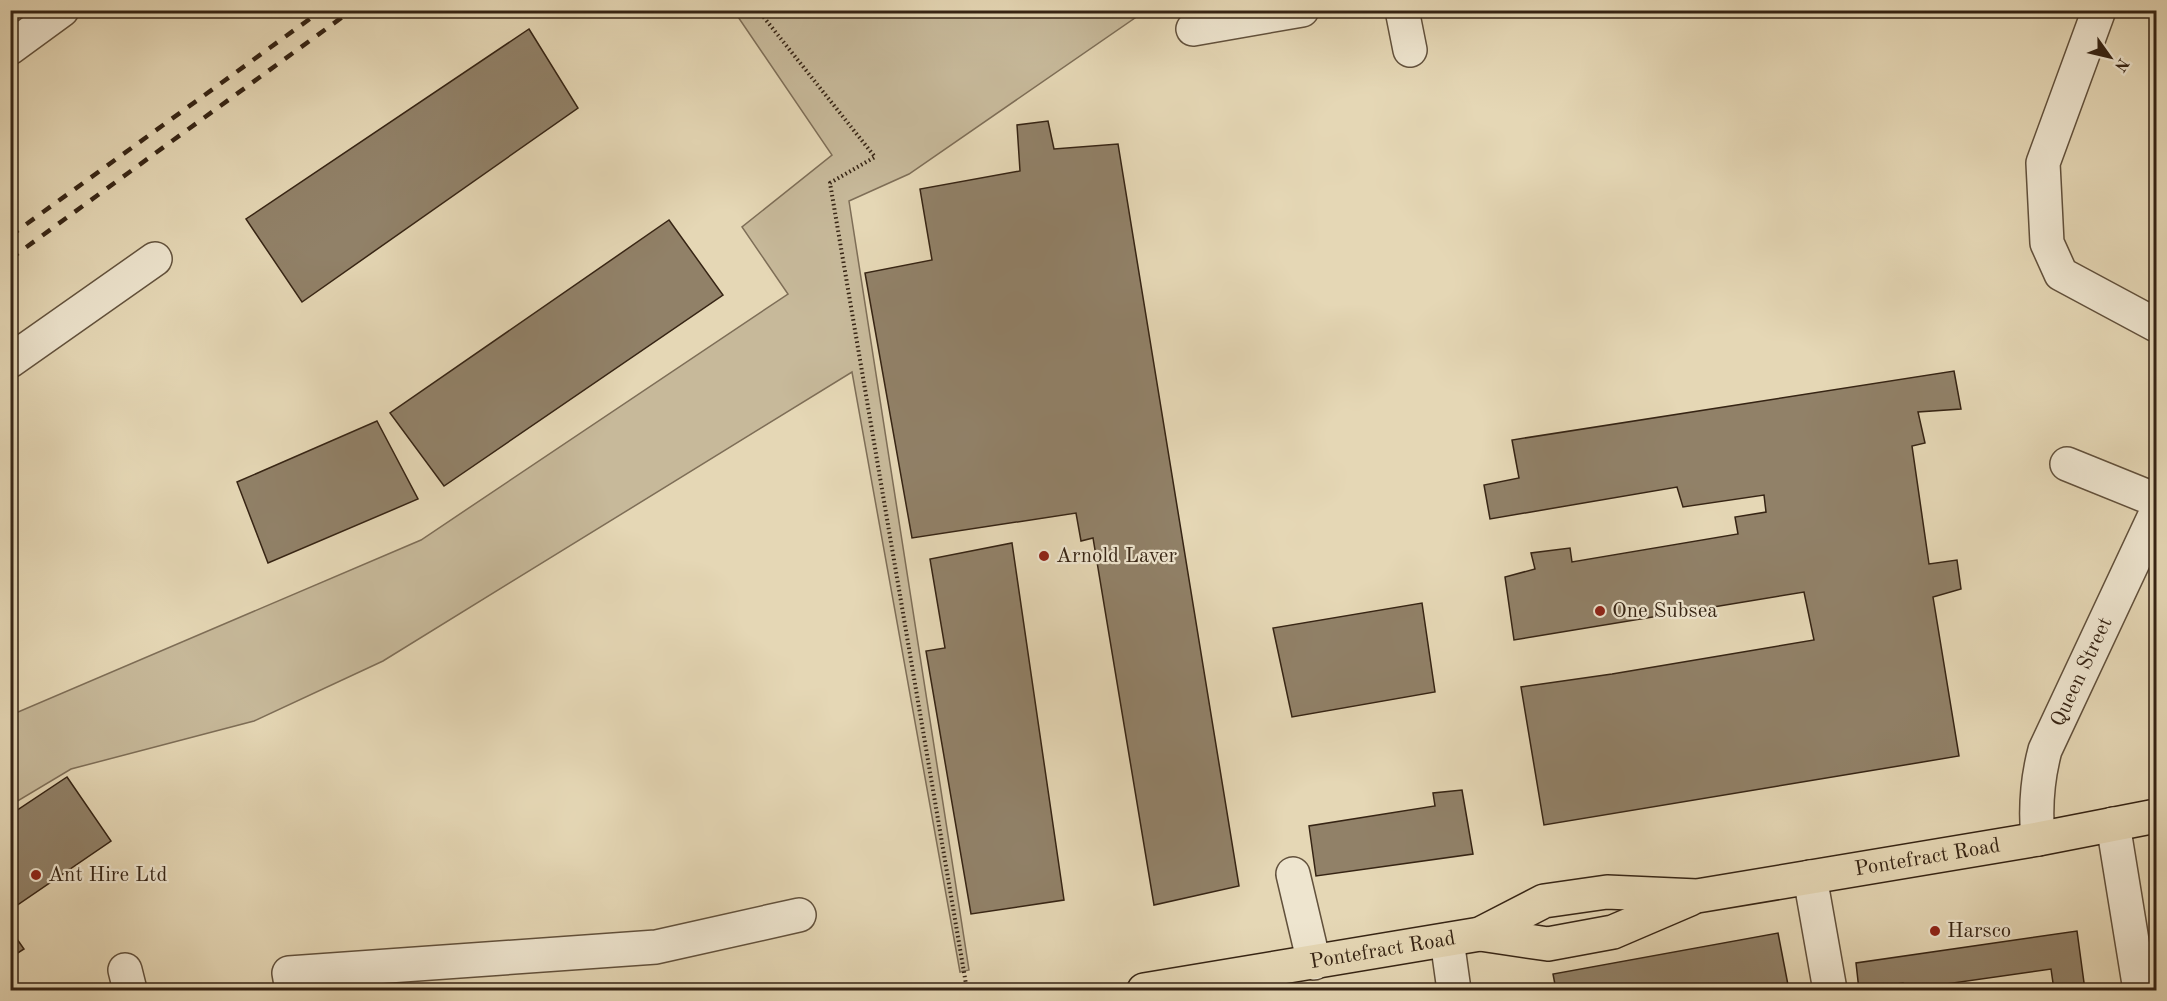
<svg xmlns="http://www.w3.org/2000/svg" width="2167" height="1001" font-family="'Old Standard TT',serif">
  <style>
    .green { fill: #c7b99a; stroke: #7e6e57; stroke-width: 1.5 }
    .building { fill: #918168; stroke: #362414; stroke-width: 1.5 }
    .lines { fill: none; stroke-linecap: round; stroke-linejoin: round }
    .minor-casing { stroke: #62513c; stroke-width: 36 }
    .major-casing { stroke: #362414; stroke-width: 36 }
    .path { stroke: #362414; stroke-width: 4; stroke-dasharray: 1.5 3; stroke-linecap: butt }
    .minor { stroke: #eee5cf; stroke-width: 33 }
    .major { stroke: #e5d7b5; stroke-width: 33 }
    .rail { stroke: #362414; stroke-width: 4.5; stroke-dasharray: 10 10; stroke-linecap: butt }
    .poi-dot { fill: #8f2418; stroke: #eee5cf; stroke-width: 2 }
    .labels { text-anchor: middle; dominant-baseline: central; stroke-width: 4.5; stroke-linejoin: round; paint-order: stroke }
    .poi-label { font-size: 21px; fill: #362414; stroke: #eee5cf; text-anchor: start }
    .street-label { font-size: 21px; fill: #362414; stroke: #eee5cf }
  </style>
  <rect width="100%" height="100%" fill="#e5d7b5"/>
  <filter id="stains"><feTurbulence type="fractalNoise" baseFrequency=".00333" numOctaves="4"/><feColorMatrix values="0 0 0 0 .2 0 0 0 0 .09 0 0 0 0 .02 0 0 0 .5 -.17"/></filter>
  <radialGradient id="worn" r=".72"><stop offset=".6" stop-color="#630" stop-opacity="0"/><stop offset="1" stop-color="#630" stop-opacity=".3"/></radialGradient>
  <!-- green -->
  <polygon class="green" points="734,11 1145,11 909,174 849,201 969,970 960,972 852,372 383,661 254,721 71,769 11,805 11,715 421,540 788,294 742,227 832,155"/>
  <!-- building -->
  <g class="building">
    <polygon points="529,29 578,108 302,302 246,219"/>
    <polygon points="1048,121 1054,149 1118,144 1239,886 1154,905 1093,538 1081,541 1076,513 912,538 865,273 932,260 920,189 1020,171 1017,125"/>
    <polygon points="669,220 723,295 444,486 390,413"/>
    <polygon points="1954,371 1961,409 1918,412 1925,443 1912,446 1929,564 1957,560 1961,589 1933,597 1959,756 1544,825 1521,687 1612,674 1814,640 1804,592 1514,640 1505,577 1535,569 1531,553 1570,548 1572,562 1738,534 1735,517 1766,512 1764,495 1683,507 1677,487 1490,519 1484,485 1519,478 1512,440"/>
    <polygon points="377,421 418,499 268,563 237,482"/>
    <polygon points="1012,543 1064,900 971,914 926,651 945,648 930,559"/>
    <polygon points="1422,603 1435,692 1292,717 1273,628"/>
    <polygon points="67,777 111,841 10,910 10,815"/>
    <polygon points="1462,790 1473,854 1316,876 1309,826 1435,806 1433,793"/>
    <polygon points="10,929 24,949 10,958"/>
    <polygon points="2077,931 2085,990 2054,990 2051,969 1904,990 1903,983 1890,985 1890,990 1859,990 1856,963"/>
    <polygon points="1778,933 1789,990 1556,990 1553,974"/>
  </g>
  <g class="lines">
    <defs>
      <g id="minor">
        <polyline points="1402,10 1410,50"/>
        <polyline points="2099,10 2043,163 2047,243 2061,274 2156,325"/>
        <polyline points="1193,29 1302,10"/>
        <polyline points="10,48 62,10"/>
        <polyline points="10,361 155,259"/>
        <polyline points="2067,464 2156,500"/>
        <polyline points="2113,824 2140,990"/>
        <path id="s1" d="M 2038,839 C 2035,808 2037,780 2045,750 L 2156,513"/>
        <polyline points="1293,874 1314,963"/>
        <polyline points="1810,877 1830,990"/>
        <polyline points="1447,940 1454,990"/>
        <polyline points="125,970 130,990"/>
        <polyline points="292,990 289,973 656,947 799,915"/>
      </g>
      <g id="major">
        <polyline points="1480,934 1548,944 1613,932 1690,899"/>
        <path id="s2" d="M 1144,990 L 1480,934 L 1544,901 L 1607,892 L 1697,896 L 2038,839 L 2156,816"/>
      </g>
    </defs>
    <!-- minor casing -->
    <use href="#minor" class="minor-casing"/>
    <!-- major casing -->
    <use href="#major" class="major-casing"/>
    <!-- path -->
    <polyline class="path" points="758,10 875,157 830,183 967,990"/>
    <!-- minor -->
    <use href="#minor" class="minor"/>
    <!-- major -->
    <use href="#major" class="major"/>
    <!-- rail -->
    <g class="rail">
      <polyline points="10,236 322,10"/>
      <polyline points="10,259 352,10"/>
    </g>
  </g>
  <!-- markers -->
  <g class="poi-dot">
    <circle cx="1044" cy="556" r="6"/>
    <circle cx="1600" cy="611" r="6"/>
    <circle cx="36" cy="875" r="6"/>
    <circle cx="1935" cy="931" r="6"/>
  </g>
  <g class="labels">
    <!-- poi labels -->
    <g class="poi-label">
      <text x="1056" y="556">Arnold Laver</text>
      <text x="1612" y="611">One Subsea</text>
      <text x="48" y="875">Ant Hire Ltd</text>
      <text x="1947" y="931">Harsco</text>
    </g>
    <!-- street labels -->
    <g class="street-label">
      <text stroke="none"><textPath href="#s1" startOffset="176">Queen Street</textPath></text>
      <text stroke="none"><textPath href="#s2" startOffset="800">Pontefract Road</textPath></text>
      <text stroke="none"><textPath href="#s2" startOffset="242">Pontefract Road</textPath></text>
    </g>
  </g>
  <!-- margin -->
  <rect width="2167" height="1001" fill="none" stroke="#e5d7b5" stroke-width="36"/>
  <rect x="12" y="12" width="2143" height="977" fill="none" stroke="#362414" stroke-width="3"/>
  <rect x="18" y="18" width="2131" height="965" fill="none" stroke="#362414" stroke-width="1.5"/>
  <!-- north arrow -->
  <g transform="translate(2110 57) rotate(124)" stroke="#eee5cf" stroke-width="4.5" paint-order="stroke">
  <path d="M0-4.5L10 22L0 15L-10 22Z" fill="#362414"/>
  <text y="-9" font-size="16" font-weight="bold" text-anchor="middle" fill="#362414">N</text>
  </g>
  <rect width="100%" height="100%" filter="url(#stains)"/>
  <rect width="100%" height="100%" fill="url(#worn)"/>
</svg>
